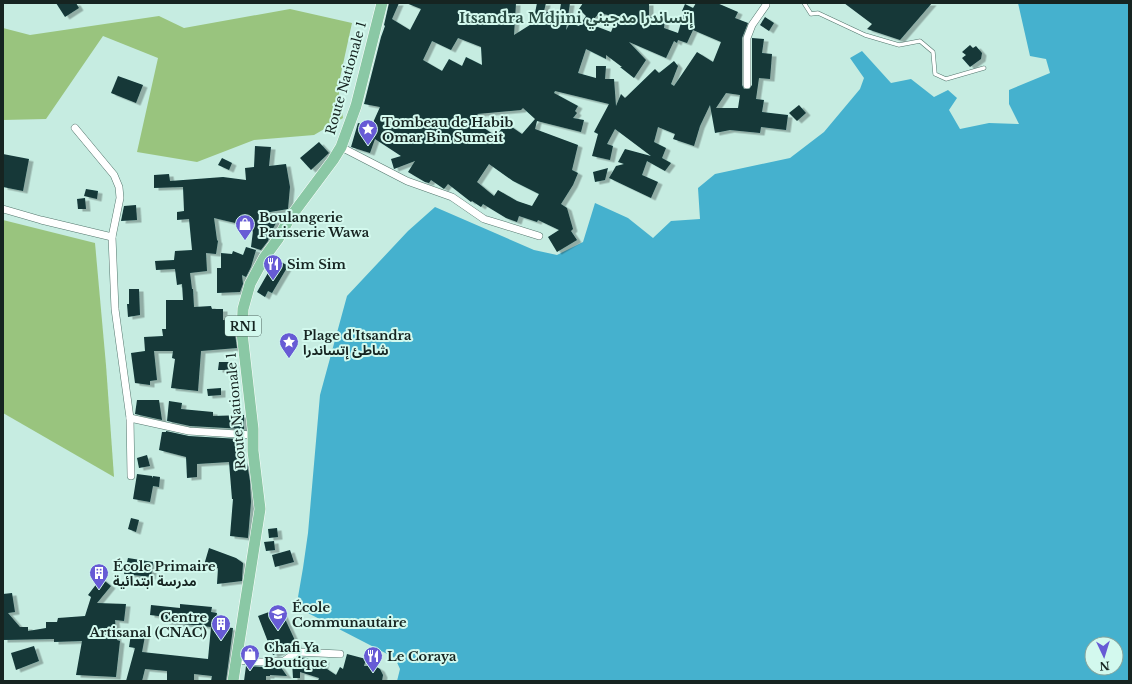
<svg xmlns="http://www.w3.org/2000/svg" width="1132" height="684" font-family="'Libre Baskerville','Noto Sans Arabic',serif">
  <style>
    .forest { fill: #99c47e }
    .water { fill: #45b1ce; fill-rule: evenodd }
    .building { fill: #133839; fill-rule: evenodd; filter: url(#shadow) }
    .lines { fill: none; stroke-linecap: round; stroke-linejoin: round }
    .service-casing { stroke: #53766d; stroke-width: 4.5 }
    .minor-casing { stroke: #53766d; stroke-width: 8 }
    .primary-casing { stroke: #fff; stroke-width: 12 }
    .service { stroke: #fff; stroke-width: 3.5 }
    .minor { stroke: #fff; stroke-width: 7 }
    .primary { stroke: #8ac8a5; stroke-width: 11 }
    .labels { text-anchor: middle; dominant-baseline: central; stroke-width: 4; stroke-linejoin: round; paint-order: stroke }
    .shield { fill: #d3f9ee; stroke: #4f645e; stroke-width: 1 }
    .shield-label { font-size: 12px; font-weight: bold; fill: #162421 }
    .street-label { font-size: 13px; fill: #162421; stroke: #d3f9ee }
    .poi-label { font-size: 13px; font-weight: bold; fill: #162421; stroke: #d3f9ee; text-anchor: start }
    .quarter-label { font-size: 15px; font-weight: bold; fill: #2a4b43; stroke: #d3f9ee }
  </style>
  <defs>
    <filter id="shadow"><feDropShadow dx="4.5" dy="2.5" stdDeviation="0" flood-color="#0004"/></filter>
  </defs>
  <rect width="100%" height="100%" fill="#c6ece1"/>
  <!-- forest -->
  <g class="forest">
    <polygon points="290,9 352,23 338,87 343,118 314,135 254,140 197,162 137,152 158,58 103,36 46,119 3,120 3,28 30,35 159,16 184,28"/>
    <polygon points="3,220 95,243 106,365 114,477 3,413"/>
  </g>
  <!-- water -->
  <path class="water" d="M 1018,3 L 1129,3 L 1129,681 L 397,681 L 400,669 L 395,658 L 306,612 L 298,597 L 303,568 L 308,533 L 320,395 L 347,296 L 408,231 L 435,207 L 534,250 L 557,255 L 583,242 L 595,203 L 628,218 L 653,238 L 671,221 L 700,219 L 698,188 L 715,174 L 790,158 L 824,132 L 860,89 L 864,78 L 850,58 L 862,51 L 891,83 L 911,79 L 934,97 L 948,90 L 957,98 L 949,110 L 960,129 L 989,123 L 1019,124 L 1009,104 L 1009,90 L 1050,73 L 1046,59 L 1030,56 ZM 1092,644 L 1116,644 L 1116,668 L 1092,668 Z"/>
  <!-- building -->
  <g class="building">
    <polygon points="56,3 76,3 79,8 65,17"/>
    <path d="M 389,3 L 399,3 L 392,19 L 410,30 L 421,9 L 406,3 L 516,3 L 514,35 L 533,23 L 537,3 L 546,3 L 544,11 L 559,16 L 561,3 L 570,3 L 566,30 L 570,23 L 579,26 L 586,16 L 579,9 L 583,3 L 649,3 L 649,17 L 665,19 L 664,28 L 678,33 L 684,12 L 682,11 L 685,4 L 693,8 L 696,3 L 717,3 L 738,12 L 735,18 L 748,23 L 742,38 L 742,85 L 744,89 L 749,89 L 752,85 L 752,38 L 764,39 L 762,53 L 772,54 L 770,79 L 759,78 L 756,99 L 764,100 L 762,112 L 788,115 L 786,130 L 761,127 L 760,133 L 730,130 L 715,133 L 710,105 L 700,126 L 694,146 L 673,139 L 675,134 L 658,127 L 654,142 L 666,148 L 662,158 L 671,163 L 665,171 L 647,161 L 642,175 L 658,182 L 651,198 L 609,178 L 616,166 L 624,164 L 618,162 L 625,149 L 651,156 L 615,129 L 607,144 L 613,146 L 610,160 L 592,156 L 598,134 L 594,132 L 609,104 L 555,91 L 554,93 L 578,106 L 575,111 L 577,113 L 573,118 L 584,120 L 581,132 L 537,121 L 535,129 L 578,145 L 572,170 L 578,173 L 573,185 L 561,204 L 567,208 L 573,229 L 571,231 L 577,240 L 557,252 L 548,237 L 559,230 L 538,220 L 537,222 L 519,216 L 517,222 L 506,218 L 483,204 L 481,207 L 472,201 L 471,202 L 448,184 L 444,189 L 431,180 L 429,183 L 425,182 L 408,172 L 415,161 L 394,169 L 391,159 L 401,156 L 375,139 L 370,153 L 351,147 L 358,123 L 371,127 L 380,107 L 364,104 L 381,37 L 385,26 L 384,25 ZM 599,13 L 617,17 L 611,32 L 590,24 ZM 693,30 L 721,42 L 713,62 L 697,52 L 674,86 L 671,84 L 678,66 L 674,61 L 659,73 L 655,69 L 625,98 L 621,94 L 616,106 L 614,79 L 605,79 L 606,66 L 596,66 L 596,78 L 578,73 L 586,49 L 606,59 L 606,55 L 622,67 L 620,67 L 634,78 L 646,60 L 629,42 L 666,58 L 674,41 L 677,43 L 678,40 L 687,43 ZM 458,38 L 481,47 L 482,65 L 466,57 L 462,66 L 449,59 L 442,71 L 423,60 L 432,41 L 451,50 ZM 726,93 L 740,95 L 738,108 L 716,108 ZM 523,108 L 535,119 L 522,134 L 506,123 L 496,136 L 481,126 L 485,121 L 477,114 L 521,110 ZM 489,164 L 513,181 L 539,194 L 532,206 L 517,201 L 498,190 L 494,196 L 477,182 Z"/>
    <polygon points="844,3 932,3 900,40 867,29 872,24"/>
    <polygon points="765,17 774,23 769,31 760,25"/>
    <polygon points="970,45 973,48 976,46 982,53 981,59 970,67 962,58 966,55 962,52"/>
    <polygon points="118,76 143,85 136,103 111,93"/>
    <polygon points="799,105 806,113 797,121 789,113"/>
    <polygon points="319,142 329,153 311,170 300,158"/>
    <polygon points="255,146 271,147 269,166 286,164 290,187 288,209 258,214 277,221 268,238 269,238 268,241 261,250 251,247 253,231 247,229 248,226 214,218 217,240 218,241 216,254 206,253 207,271 190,273 192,289 193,289 194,307 211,306 212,309 223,309 223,320 234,321 233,334 235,334 237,348 201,351 198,391 171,388 175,359 172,358 173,351 154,351 157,380 150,381 150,385 135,383 131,353 145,351 144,337 163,336 162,329 166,329 166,300 183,300 182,284 177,285 175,269 156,270 155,261 174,260 175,251 192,250 189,219 177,220 177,212 184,211 183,187 154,188 154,175 169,174 170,181 223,177 246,180 245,168 254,167"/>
    <polygon points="3,154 29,159 23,191 3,187"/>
    <polygon points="222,158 232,163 229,170 218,165"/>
    <polygon points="608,168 605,180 595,182 593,172"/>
    <polygon points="86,189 98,191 97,199 84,196"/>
    <polygon points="85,198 86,209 78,209 77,199"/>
    <polygon points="136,205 137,220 121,221 124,206"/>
    <polygon points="246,247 256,250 251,267 246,277 242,275 243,284 240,292 217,293 217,268 221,268 221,253 232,254 233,251 243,255"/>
    <polygon points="276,259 288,266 272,293 268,291 265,297 257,292"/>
    <polygon points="129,289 139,289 140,315 128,317 127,304 129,304"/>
    <polygon points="219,362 232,362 232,370 218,370"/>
    <polygon points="221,388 221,395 208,396 207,389"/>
    <polygon points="137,400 159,400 162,420 135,414"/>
    <polygon points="169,401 182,403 181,409 213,412 213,416 244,415 244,429 190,426 167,421"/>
    <polygon points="166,431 189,436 240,439 241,464 247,463 250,481 251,502 248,538 230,536 233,499 232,499 229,462 197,464 197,477 187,478 186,457 159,450 162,432 166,432"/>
    <polygon points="147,455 150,466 139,468 137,458"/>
    <polygon points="137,474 152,476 153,478 153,476 160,477 159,487 153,486 150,502 133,499"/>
    <polygon points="131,518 139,520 136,532 128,529"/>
    <polygon points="277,528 278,537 269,538 268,529"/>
    <polygon points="274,541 275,550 266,551 264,542"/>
    <polygon points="209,548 236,558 243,563 242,581 217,584 218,568 204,565"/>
    <polygon points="290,550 294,562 275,567 272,555"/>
    <polygon points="128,558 153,562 151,577 124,574"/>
    <polygon points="101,578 111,586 97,603 126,604 124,621 115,620 117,640 120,641 116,677 76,675 82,641 54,642 54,639 3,640 3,594 12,593 15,612 8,613 20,627 28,627 28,631 46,628 46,622 57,622 58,618 85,616 91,597 88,595"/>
    <polygon points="180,604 212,607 211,612 217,613 215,626 233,628 226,681 211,681 212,676 194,674 194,681 167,681 167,671 145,669 142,681 126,681 135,648 129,647 131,634 145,636 142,652 208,659 211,627 165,622 166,617 150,615 151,605 180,608"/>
    <polygon points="280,608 298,647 290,651 290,648 273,655 258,616"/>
    <polygon points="34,646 39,661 16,670 11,653"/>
    <polygon points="347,654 366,659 364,666 375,666 380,669 383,675 382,681 318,681 319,678 300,672 300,678 293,678 292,662 298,657 325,660 324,667 336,675 340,667 343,669"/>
    <polygon points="246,666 266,667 280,666 287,676 270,675 270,676 266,676 266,681 244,681"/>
  </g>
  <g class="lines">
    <defs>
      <polyline id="service" points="804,3 811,14 818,13 865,35 899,45 920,41 933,52 935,74 946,79 984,68"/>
      <g id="minor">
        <polyline points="747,85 747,38 752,25 766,5 766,3"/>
        <polyline points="75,128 114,175 119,187 120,198 112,237 115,309 130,418 131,476"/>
        <polyline points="341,147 407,181 452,197 484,219 539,236"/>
        <polyline points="3,209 41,220 112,237"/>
        <polyline points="130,418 189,431 253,435"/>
        <polyline points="237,660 261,662 284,661 297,652 340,654"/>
      </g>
      <polyline id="primary" points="233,681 260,509 253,451 253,429 242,333 243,309 250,284 264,258 278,239 289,219 333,160 341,147 356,106 382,3"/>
    </defs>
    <!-- service casing -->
    <use href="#service" class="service-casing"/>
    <!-- minor casing -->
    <use href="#minor" class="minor-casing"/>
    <!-- primary casing -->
    <use href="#primary" class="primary-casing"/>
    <!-- service -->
    <use href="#service" class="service"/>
    <!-- minor -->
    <use href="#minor" class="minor"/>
    <!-- primary -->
    <use href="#primary" class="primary"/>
  </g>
  <!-- icons -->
  <defs>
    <symbol id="sight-pin" viewBox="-11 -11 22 30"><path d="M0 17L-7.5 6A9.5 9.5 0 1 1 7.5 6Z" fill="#675bd5" stroke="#d3f9ee"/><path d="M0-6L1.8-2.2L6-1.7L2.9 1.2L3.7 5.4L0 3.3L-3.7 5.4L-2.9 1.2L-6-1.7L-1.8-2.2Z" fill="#fff"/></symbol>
    <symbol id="shop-pin" viewBox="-11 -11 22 30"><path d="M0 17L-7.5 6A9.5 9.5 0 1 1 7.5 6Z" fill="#675bd5" stroke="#d3f9ee"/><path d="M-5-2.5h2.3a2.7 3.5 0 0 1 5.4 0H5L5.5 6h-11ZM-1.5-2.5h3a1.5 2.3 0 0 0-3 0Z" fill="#fff"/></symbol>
    <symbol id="restaurant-pin" viewBox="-11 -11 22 30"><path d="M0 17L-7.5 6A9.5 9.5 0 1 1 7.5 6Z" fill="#675bd5" stroke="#d3f9ee"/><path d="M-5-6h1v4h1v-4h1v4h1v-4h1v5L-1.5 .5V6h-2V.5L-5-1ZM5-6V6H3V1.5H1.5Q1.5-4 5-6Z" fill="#fff"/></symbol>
    <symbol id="building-pin" viewBox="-11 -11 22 30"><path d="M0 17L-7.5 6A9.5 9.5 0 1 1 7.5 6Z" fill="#675bd5" stroke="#d3f9ee"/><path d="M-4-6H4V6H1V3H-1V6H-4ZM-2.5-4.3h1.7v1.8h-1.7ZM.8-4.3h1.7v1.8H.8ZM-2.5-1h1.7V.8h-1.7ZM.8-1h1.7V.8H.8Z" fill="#fff"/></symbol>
    <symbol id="school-pin" viewBox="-11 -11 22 30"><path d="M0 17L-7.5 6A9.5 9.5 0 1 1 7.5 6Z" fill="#675bd5" stroke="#d3f9ee"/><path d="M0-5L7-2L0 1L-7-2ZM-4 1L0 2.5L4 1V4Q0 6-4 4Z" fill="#fff"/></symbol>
  </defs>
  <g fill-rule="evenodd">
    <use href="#sight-pin" x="357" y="118" width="22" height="30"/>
    <use href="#shop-pin" x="234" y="213" width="22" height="30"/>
    <use href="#restaurant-pin" x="262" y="253" width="22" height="30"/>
    <use href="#sight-pin" x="278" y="331" width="22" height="30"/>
    <use href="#building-pin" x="88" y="562" width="22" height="30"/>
    <use href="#school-pin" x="267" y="603" width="22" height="30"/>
    <use href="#building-pin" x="210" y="613" width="22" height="30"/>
    <use href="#shop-pin" x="239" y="643" width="22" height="30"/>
    <use href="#restaurant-pin" x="362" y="645" width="22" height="30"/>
  </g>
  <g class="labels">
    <!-- shield labels -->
    <rect class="shield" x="225" y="316" width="36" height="20" rx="3"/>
    <g class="shield-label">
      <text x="243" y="326">RN1</text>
    </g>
    <!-- street labels -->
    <g class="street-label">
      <text transform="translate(346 78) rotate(-74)">Route Nationale 1</text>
      <text transform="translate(236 411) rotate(-95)">Route Nationale 1</text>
    </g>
    <!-- poi labels -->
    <g class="poi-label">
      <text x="382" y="122">Tombeau de Habib<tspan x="382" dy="15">Omar Bin Sumeit</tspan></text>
      <text x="259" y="217">Boulangerie<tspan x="259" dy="15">Parisserie Wawa</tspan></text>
      <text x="287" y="264">Sim Sim</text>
      <text x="303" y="335">Plage d'Itsandra<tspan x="303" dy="15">شاطئ إتساندرا</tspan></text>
      <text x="113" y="566">École Primaire<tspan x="113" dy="15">مدرسة ابتدائية</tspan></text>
      <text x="292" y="607">École<tspan x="292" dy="15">Communautaire</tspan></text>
      <text x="207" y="617" text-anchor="end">Centre<tspan x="207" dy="15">Artisanal (CNAC)</tspan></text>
      <text x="264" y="647">Chafi Ya<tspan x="264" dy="15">Boutique</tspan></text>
      <text x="387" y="656">Le Coraya</text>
    </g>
    <!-- quarter labels -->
    <g class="quarter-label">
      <text x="576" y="17">Itsandra Mdjini إتساندرا مدجيني</text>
    </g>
  </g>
  <!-- border -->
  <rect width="1132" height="684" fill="none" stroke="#162421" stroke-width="8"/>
  <!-- north arrow -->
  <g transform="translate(1104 656) rotate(176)"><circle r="19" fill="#d3f9ee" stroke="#87a49c"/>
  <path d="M0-3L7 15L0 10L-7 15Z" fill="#675bd5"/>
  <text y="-6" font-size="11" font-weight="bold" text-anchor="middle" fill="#162421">N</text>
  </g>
</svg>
